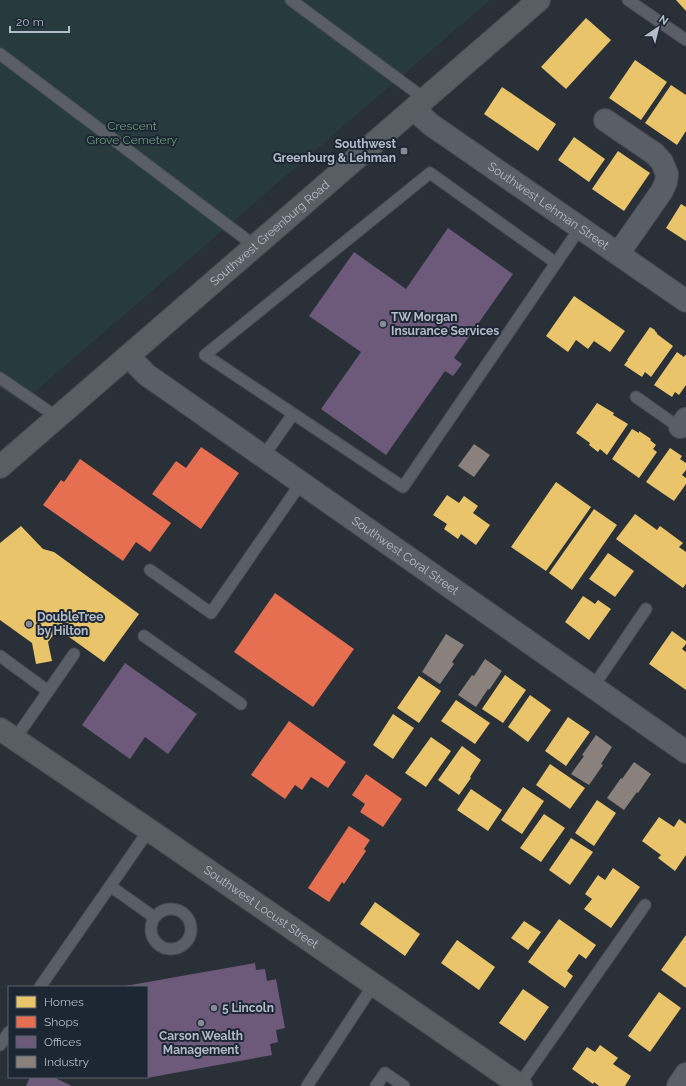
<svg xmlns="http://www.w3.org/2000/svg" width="686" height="1086" font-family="Raleway,sans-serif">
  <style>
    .green { fill: #273a3e }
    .homes { fill: #e9c46a }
    .shops { fill: #e76f51 }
    .offices { fill: #6d597a }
    .industry { fill: #8a817c }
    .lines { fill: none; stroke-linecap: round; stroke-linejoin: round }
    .lane-casing { stroke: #484c53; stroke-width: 13 }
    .street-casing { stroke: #484c53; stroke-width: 24 }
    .secondary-casing { stroke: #484c53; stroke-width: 24 }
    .lane { stroke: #5a5e66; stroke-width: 11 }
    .street { stroke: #5a5e66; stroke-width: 22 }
    .secondary { stroke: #595d64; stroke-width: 22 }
    .poi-dot { fill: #848b96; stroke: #1d2633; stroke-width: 1.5 }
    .labels { text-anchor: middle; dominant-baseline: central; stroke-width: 4; stroke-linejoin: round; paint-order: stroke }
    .park-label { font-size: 12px; fill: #6b9a76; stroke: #1d2633 }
    .poi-label { font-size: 12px; font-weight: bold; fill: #b4bcc9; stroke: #1d2633; text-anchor: start }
    .street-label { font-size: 12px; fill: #b4bcc9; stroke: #1d2633 }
  </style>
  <rect width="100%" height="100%" fill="#2a3038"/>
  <!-- green -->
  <polygon class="green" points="0,0 490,0 22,403 0,388"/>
  <!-- homes -->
  <g class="homes">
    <polygon points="676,0 686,0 686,11"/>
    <polygon points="586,18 611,40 566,89 541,67"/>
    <polygon points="635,60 667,82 641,120 609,98"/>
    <polygon points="671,85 686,95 686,131 677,145 645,123"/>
    <polygon points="502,87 556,124 538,151 484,114"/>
    <polygon points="574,137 605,159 589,182 558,160"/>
    <polygon points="618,151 650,173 624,211 592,189"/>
    <polygon points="681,204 686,207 686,241 666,228"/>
    <polygon points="574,296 625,331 610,352 594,341 588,349 576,340 568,352 546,336"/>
    <polygon points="650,327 655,330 655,331 657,333 657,334 673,346 651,377 645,372 642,377 624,365 628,360 627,360"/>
    <polygon points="677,352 684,357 685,355 686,356 686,385 679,395 675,392 672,397 654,385"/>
    <polygon points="597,403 614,413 613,415 628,424 607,455 600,449 598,452 589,445 590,443 576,433"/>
    <polygon points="632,429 639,433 639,431 651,439 650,440 656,445 653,449 657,452 639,478 612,459"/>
    <polygon points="670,448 682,456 680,459 686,463 686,470 682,475 686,478 686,484 674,501 646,482"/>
    <polygon points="556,482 591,507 546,571 511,547"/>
    <polygon points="447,495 459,503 464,496 478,506 473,513 490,525 476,545 461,534 458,539 444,529 447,524 433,515"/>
    <polygon points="594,509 617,525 572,590 549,573"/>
    <polygon points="635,514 657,530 660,526 683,543 679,547 686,552 686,584 683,588 616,539"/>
    <polygon points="21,526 43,549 54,552 139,614 104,662 58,629 48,642 52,661 36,664 32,643 0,620 0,543"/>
    <polygon points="608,553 634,571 615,597 589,579"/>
    <polygon points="583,596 595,604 598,600 611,609 589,640 565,622"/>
    <polygon points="672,631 686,641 686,644 682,649 686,652 686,690 649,664"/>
    <polygon points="505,675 526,690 503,723 482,709"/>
    <polygon points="419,676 441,691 419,723 397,708"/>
    <polygon points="530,695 551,710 528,742 508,727"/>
    <polygon points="456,700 490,723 475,744 441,721"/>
    <polygon points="393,714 414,728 393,759 373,745"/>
    <polygon points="568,717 590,732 566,766 545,751"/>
    <polygon points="431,737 451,751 426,787 405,773"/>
    <polygon points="462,746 481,760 470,777 471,778 459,795 438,780"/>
    <polygon points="550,764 585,788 570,809 536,785"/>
    <polygon points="523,787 544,801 522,834 501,820"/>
    <polygon points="471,789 502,810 488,831 457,810"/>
    <polygon points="597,800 616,813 594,846 575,833"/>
    <polygon points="544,814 565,828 541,862 520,848"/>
    <polygon points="659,817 674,827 679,819 686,824 686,855 675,871 658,858 661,855 642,841"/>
    <polygon points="571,838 593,852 570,885 549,870"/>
    <polygon points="613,868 640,887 611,928 584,909 592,899 585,894 598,875 605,880"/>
    <polygon points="375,902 420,934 405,956 360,924"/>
    <polygon points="559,919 596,945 586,959 579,954 567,971 573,976 565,988 528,962"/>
    <polygon points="524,921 541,932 528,950 511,938"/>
    <polygon points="686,935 686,988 661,970"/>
    <polygon points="457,940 495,967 479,990 441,963"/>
    <polygon points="523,989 549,1007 525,1041 499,1023"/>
    <polygon points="659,992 681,1008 650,1052 628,1036"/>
    <polygon points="600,1045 618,1058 613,1064 631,1076 625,1086 599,1086 594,1082 593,1084 572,1069 587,1047 595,1052"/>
  </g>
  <!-- shops -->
  <g class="shops">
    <polygon points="201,447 239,473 201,529 152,494 176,461 186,468"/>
    <polygon points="80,459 171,523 150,552 136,542 123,561 43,505 61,480 64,482"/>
    <polygon points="275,593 354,649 313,707 234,652"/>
    <polygon points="289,721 346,762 328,788 311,777 302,790 295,785 285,799 251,775"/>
    <polygon points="366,774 402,799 383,827 360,812 365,804 352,795"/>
    <polygon points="349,826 370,840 364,849 366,851 344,884 342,882 329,902 308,888"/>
  </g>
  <!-- offices -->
  <g class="offices">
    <polygon points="448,228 513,274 454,358 462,364 453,376 445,371 386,455 321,409 361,352 309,316 354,252 406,289"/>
    <polygon points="125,663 197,714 168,754 145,737 130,759 82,725"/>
    <polygon points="255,963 256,970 265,969 267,981 276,979 285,1028 276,1030 278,1042 270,1044 272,1055 147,1078 147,987 125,987 125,986"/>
    <polygon points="30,1077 53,1077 72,1086 26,1086"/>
  </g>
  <!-- industry -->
  <g class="industry">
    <polygon points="474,444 490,455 474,477 458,466"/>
    <polygon points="446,634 464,645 452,662 454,664 440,684 422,672"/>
    <polygon points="485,659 502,671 489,690 488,689 476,707 458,695 472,675 474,676"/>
    <polygon points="596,735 612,747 601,764 603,765 589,785 571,774 584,756 582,755"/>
    <polygon points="634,762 651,774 638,793 637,792 624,810 607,798 621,778 622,779"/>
  </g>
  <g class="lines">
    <defs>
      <g id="lane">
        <polyline points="291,0 425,99"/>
        <polyline points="628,0 686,40"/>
        <polyline points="0,54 255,246"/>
        <polyline points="556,263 430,173 205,355 403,487 580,228"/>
        <polyline points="0,378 57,417"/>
        <polyline points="636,397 683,430"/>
        <polyline points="263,457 293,414"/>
        <polyline points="150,570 211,613 301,483"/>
        <polyline points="144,636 241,704"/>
        <polyline points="0,656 48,691"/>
        <polyline points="593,687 646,609"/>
        <polyline points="15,739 74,654"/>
        <polyline points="110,886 154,917"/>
        <circle cx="171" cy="929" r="20"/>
        <polyline points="40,987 149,830"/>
        <polyline points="0,1045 9,1032"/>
        <polyline points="519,1085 645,905"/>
        <polyline points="307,1086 374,984"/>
        <polyline points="376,1086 385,1073 404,1086"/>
      </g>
      <g id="street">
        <path id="s1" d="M 414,109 L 430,124 L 686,301"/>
        <polyline points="605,120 655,154 662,162 667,174 666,182 662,191 618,254"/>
        <path id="s2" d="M 128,356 L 147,375 L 686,752"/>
        <polyline points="680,427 686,419"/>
        <polyline points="678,1086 686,1074"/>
      </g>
      <g id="secondary">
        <path id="s3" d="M 0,467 L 539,0"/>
        <path id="s4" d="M 0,729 L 149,830 L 521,1086"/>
      </g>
    </defs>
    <!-- lane casing -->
    <use href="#lane" class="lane-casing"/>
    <!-- street casing -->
    <use href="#street" class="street-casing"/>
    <!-- secondary casing -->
    <use href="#secondary" class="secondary-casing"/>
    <!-- lane -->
    <use href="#lane" class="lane"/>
    <!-- street -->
    <use href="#street" class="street"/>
    <!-- secondary -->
    <use href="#secondary" class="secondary"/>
  </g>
  <!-- markers -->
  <g class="poi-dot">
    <rect x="400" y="147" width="8" height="8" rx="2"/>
    <circle cx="383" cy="324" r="4"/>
    <circle cx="29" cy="624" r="4"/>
    <circle cx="214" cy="1008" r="4"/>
    <circle cx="201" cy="1023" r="4"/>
  </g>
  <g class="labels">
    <!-- park labels -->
    <g class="park-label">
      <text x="132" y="126">Crescent<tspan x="132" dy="14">Grove Cemetery</tspan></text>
    </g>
    <!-- poi labels -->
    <g class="poi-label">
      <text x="396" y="144" text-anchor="end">Southwest<tspan x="396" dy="14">Greenburg &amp; Lehman</tspan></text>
      <text x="391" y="317">TW Morgan<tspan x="391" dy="14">Insurance Services</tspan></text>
      <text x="37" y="617">DoubleTree<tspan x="37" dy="14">by Hilton</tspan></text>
      <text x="222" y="1008">5 Lincoln</text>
      <text x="201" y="1036" text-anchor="middle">Carson Wealth<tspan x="201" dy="14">Management</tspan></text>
    </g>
    <!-- street labels -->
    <g class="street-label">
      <text stroke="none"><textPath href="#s1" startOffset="166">Southwest Lehman Street</textPath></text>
      <text stroke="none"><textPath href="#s3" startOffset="357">Southwest Greenburg Road</textPath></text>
      <text stroke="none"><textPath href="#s2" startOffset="342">Southwest Coral Street</textPath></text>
      <text stroke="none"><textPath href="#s4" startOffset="316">Southwest Locust Street</textPath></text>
    </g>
  </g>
  <!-- legend -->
  <rect x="8" y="986" width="140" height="92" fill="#1d2633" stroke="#59626f"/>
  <rect x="16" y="996" width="20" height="12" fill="#e9c46a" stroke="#59626f"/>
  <text x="44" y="1006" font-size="12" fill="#b4bcc9">Homes</text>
  <rect x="16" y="1016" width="20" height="12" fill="#e76f51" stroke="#59626f"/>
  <text x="44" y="1026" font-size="12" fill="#b4bcc9">Shops</text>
  <rect x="16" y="1036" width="20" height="12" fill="#6d597a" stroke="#59626f"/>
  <text x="44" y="1046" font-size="12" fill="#b4bcc9">Offices</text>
  <rect x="16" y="1056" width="20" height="12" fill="#8a817c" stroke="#59626f"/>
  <text x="44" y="1066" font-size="12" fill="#b4bcc9">Industry</text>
  <!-- north arrow -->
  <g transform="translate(658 28) rotate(35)" stroke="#1d2633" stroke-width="3" paint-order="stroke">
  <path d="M0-3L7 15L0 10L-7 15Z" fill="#b4bcc9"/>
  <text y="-6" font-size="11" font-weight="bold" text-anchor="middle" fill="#b4bcc9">N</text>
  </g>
  <!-- scale -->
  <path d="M10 26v6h59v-6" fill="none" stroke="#b4bcc9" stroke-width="2"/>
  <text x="16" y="26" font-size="12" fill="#b4bcc9" stroke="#1d2633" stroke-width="3" paint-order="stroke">20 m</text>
</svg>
